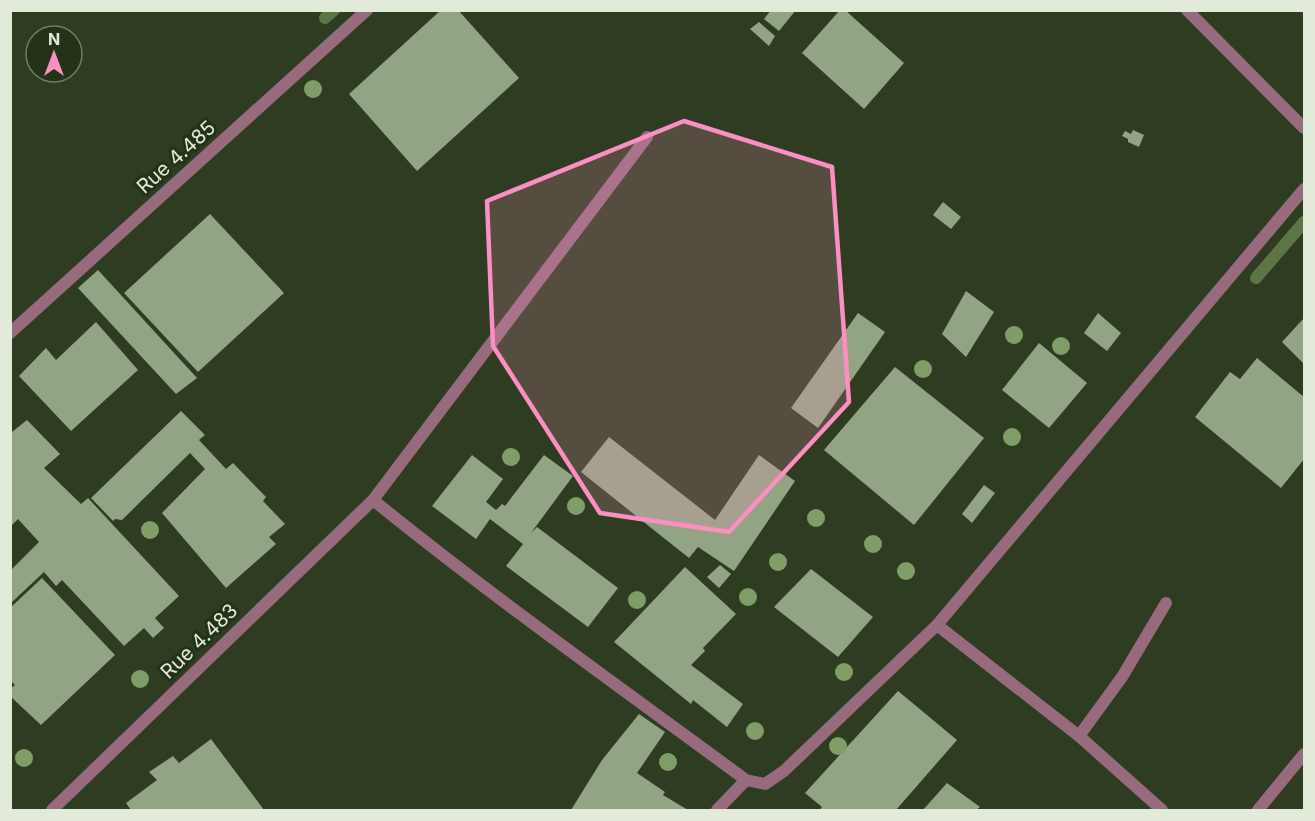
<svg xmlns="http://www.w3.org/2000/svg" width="1315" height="821" font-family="Inter,sans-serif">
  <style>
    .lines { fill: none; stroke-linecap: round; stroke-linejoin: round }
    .stream { stroke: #5c7545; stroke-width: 12 }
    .building { fill: #93a484 }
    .lane { stroke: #976b7d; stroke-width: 12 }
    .street { stroke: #976b7d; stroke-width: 12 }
    .tree { fill: #819d67 }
    .marked { fill: #fc8fc1; fill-opacity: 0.2; stroke: #fc8fc1; stroke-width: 4.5; stroke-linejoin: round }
    .labels { text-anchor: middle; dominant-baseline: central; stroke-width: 6; stroke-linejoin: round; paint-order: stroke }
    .street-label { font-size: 20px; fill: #e2ebda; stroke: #243217 }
  </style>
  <rect width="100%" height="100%" fill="#2e3c21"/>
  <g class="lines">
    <!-- stream -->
    <g class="stream">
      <polyline points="325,18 334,10"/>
      <polyline points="1256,278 1304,222"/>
    </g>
  </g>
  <!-- building -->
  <g class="building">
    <polygon points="441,10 458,10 519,78 417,171 349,94"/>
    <polygon points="771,10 796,10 779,31 764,19"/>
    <polygon points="840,10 845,10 904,63 864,109 802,53"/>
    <polygon points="759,22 775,36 769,46 750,29"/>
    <polygon points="1133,130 1144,135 1139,147 1128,142 1128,139 1122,136 1125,131 1131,134"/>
    <polygon points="943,202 961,217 951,229 933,215"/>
    <polygon points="210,214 284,293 198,372 124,293"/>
    <polygon points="98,270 197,378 176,394 78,288"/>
    <polygon points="966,291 994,312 966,357 942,334"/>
    <polygon points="858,313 885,332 818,428 791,408"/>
    <polygon points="1098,313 1121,333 1107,351 1084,333"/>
    <polygon points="1304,318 1304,364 1282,342"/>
    <polygon points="96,322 138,370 71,431 19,376 46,348 56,360"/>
    <polygon points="1039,343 1087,383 1049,428 1002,390"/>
    <polygon points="1257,358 1304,397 1304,459 1281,488 1195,417 1230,372 1240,379"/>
    <polygon points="895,367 984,438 914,525 824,450"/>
    <polygon points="181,411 205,435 199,440 226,469 233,463 266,497 263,501 285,524 269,537 276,544 226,588 162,513 205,469 190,453 122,520 115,519 113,521 91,498"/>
    <polygon points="27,420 60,454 44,468 81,504 88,498 179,596 155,618 164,628 153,638 144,628 124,646 62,580 56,586 44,572 10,604 10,571 39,542 18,519 12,525 10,523 10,431 12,432"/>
    <polygon points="609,437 715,520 759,455 795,481 734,571 698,547 689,558 581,472"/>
    <polygon points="472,455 503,479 486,502 496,510 502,504 505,506 544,455 573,476 531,533 537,527 618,588 588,627 506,566 523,544 490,519 476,539 432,506"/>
    <polygon points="984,485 995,493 972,523 962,514"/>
    <polygon points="720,565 731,574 719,588 707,577"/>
    <polygon points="685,567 736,614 703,648 705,651 691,665 743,704 727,727 693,700 691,704 614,642"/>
    <polygon points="811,569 873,617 838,657 774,607"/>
    <polygon points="42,578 115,655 41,725 10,696 10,689 15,685 10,680 10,608"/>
    <polygon points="898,691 957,740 896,810 820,810 822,807 805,793"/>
    <polygon points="639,714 665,732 637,773 665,792 663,795 688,810 571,810 602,760"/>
    <polygon points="211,739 264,810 131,810 126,803 157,780 149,772 173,756 179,763"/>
    <polygon points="947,783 980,807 976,810 923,810"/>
  </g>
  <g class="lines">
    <!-- lane -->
    <polyline class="lane" points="1079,736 1122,677 1166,603"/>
    <!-- street -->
    <g class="street">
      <polyline points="1187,10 1304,128"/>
      <polyline points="10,333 367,10"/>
      <path d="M 373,500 C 494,598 621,688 746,780 L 765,784 L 784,771 L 937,625 L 1304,189"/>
      <polyline points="937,625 1079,736 1162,810"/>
      <polyline points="52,810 373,500 647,137"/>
      <polyline points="717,810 746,780"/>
      <polyline points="1258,810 1304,754"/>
    </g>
  </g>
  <!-- trees -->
  <g class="tree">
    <circle cx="313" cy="89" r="9"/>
    <circle cx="1014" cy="335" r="9"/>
    <circle cx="1061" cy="346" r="9"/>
    <circle cx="923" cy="369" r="9"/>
    <circle cx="1012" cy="437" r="9"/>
    <circle cx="511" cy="457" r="9"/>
    <circle cx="576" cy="506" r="9"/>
    <circle cx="816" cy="518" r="9"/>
    <circle cx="150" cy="530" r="9"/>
    <circle cx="873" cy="544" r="9"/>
    <circle cx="778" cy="562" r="9"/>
    <circle cx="906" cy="571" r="9"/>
    <circle cx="748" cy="597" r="9"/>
    <circle cx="637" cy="600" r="9"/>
    <circle cx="844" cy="672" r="9"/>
    <circle cx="140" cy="679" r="9"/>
    <circle cx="755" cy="731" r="9"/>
    <circle cx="838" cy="746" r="9"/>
    <circle cx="24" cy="758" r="9"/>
    <circle cx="668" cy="762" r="9"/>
  </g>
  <!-- marked area -->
  <path class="marked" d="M 684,121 L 832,167 L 849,402 L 729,532 L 600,513 L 493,346 L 487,201 Z"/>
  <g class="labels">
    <!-- street labels -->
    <g class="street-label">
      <text transform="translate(176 157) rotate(-42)">Rue 4.485</text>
      <text transform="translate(199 641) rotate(-44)">Rue 4.483</text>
    </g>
  </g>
  <!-- border -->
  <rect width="1315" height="821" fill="none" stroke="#e2ebda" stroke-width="24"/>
  <!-- north arrow -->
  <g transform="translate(54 54)"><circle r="28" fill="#243217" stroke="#707c65" stroke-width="1.5"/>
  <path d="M0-4.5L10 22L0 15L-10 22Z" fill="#fc8fc1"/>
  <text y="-9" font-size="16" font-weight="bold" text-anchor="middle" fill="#e2ebda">N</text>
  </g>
</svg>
